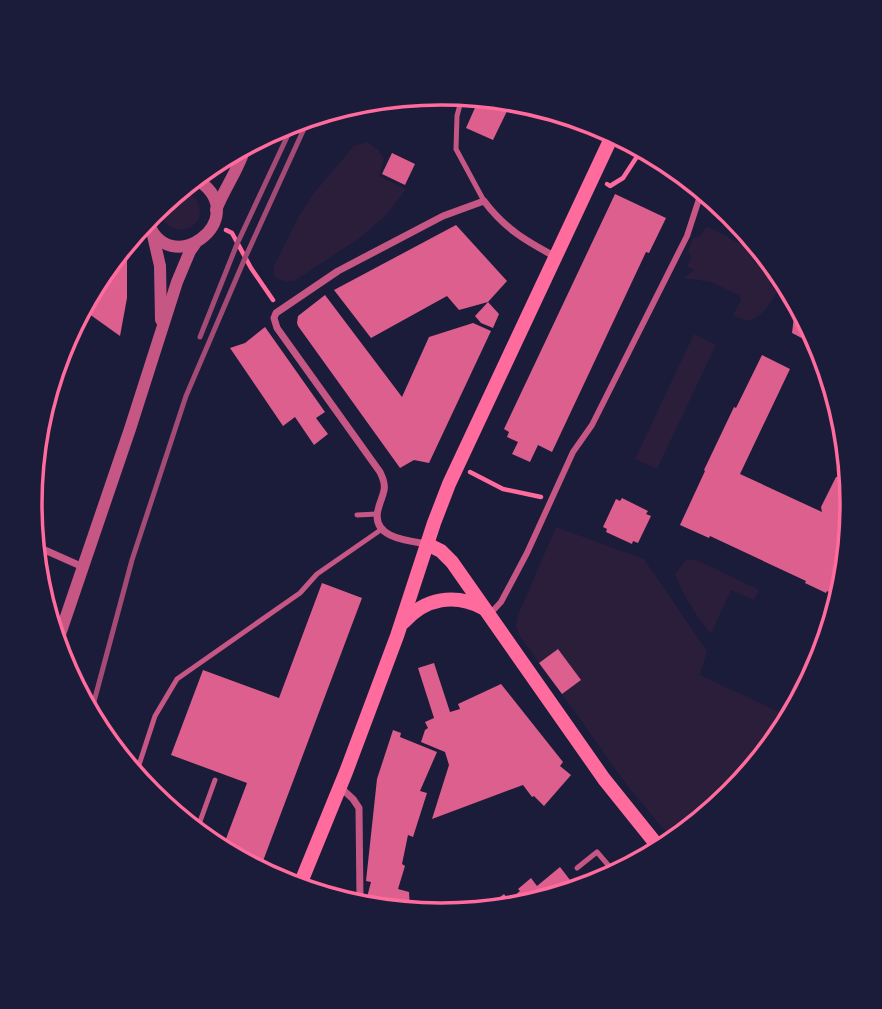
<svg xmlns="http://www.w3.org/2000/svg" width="882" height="1009" font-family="'IBM Plex Sans',sans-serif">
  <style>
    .green { fill: #2a1e3b }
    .building { fill: #dd5f8e }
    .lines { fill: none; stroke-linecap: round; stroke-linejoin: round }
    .path { stroke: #ff6b9d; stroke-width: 4.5 }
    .service { stroke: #c65784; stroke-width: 5 }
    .pedestrian { stroke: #c65784; stroke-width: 6 }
    .minor { stroke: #c65784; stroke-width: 7 }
    .tertiary { stroke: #c65784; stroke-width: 12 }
    .secondary { stroke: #ff6b9d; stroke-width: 14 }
    .rail { stroke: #a44b75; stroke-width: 5 }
    .rim { fill: none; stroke: #ff6b9d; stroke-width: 3.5 }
  </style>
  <rect width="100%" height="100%" fill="#1b1b3a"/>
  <!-- green -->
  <g class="green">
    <polygon points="366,142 378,149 384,159 379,176 406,189 387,214 361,237 294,281 284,281 274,277 274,266 298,218 314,193 354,146"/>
    <path d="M 182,192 C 190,194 197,197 199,206 C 207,235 156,240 163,205 Z"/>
    <path d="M 709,227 L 750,249 L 754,262 L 766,268 L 770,285 L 778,290 C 772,301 760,322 744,320 C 742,319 734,316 733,315 L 741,300 L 740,296 L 711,282 L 684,278 L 694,270 L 687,266 L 691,257 L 688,251 L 693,238 L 701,236 L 704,229 Z"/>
    <polygon points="694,334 716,345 657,469 635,459"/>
    <polygon points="556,527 644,559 707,651 700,675 785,715 732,796 670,837 626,784 562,694 580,680 558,649 539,663 520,636 516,626 518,615"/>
    <path d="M 693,559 L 699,561 L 759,590 L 754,600 L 731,590 L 711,634 C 695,615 684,596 675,574 L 685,561 Z"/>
  </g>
  <!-- building -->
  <g class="building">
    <polygon points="478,101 509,107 493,140 466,128"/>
    <polygon points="392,153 415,164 405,185 382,174"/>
    <polygon points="615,194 666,218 649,253 646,252 552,452 538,445 530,462 512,454 518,442 507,437 509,432 504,429"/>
    <polygon points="456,225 507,281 488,302 459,310 447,296 371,338 334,290"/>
    <polygon points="127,248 127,298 120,336 85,311"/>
    <polygon points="325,295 402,397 429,337 473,323 491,331 429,463 414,460 400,468 298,326 297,323 298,316"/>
    <polygon points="488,302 499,314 493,328 481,323 475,316"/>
    <polygon points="798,312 821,347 821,348 792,333 794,317"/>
    <polygon points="265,327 325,412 316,418 328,434 314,445 295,417 283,426 230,348 245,343"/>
    <polygon points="762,355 790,369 740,474 822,512 821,507 836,477 839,477 844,465 852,505 834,594 827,591 826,593 805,583 806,581 710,536 709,538 680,525 705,471 704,470 734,407 736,408"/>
    <polygon points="622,498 648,511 646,514 651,516 638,543 633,541 632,544 606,532 607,529 603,527 616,499 620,501"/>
    <polygon points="322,583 362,598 260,869 224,844 247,783 171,755 203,670 279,698"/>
    <polygon points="558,649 581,680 562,694 539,663"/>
    <polygon points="434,663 450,712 460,709 458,704 501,684 563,762 560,766 571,775 544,806 534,796 532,797 523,785 432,819 449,765 445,752 421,742 425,730 428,728 425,722 434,718 418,668"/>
    <polygon points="393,730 401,733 400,737 437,752 420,791 427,793 413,837 408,835 402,864 405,866 398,889 409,892 410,910 366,901 371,882 366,881 377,779"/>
    <polygon points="560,867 577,889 488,906 504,894 509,900 520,891 518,889 531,878 537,886"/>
  </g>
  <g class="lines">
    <!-- path -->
    <g class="path">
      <polyline points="607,184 610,186 623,178 640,152"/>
      <polyline points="226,230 232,233 251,268 273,300"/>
      <polyline points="470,472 503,489 541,497"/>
    </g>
    <!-- service -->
    <g class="service">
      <polyline points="462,97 457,116 456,149 484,201"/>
      <polyline points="357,515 377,514"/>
      <polyline points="136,774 155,716 177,679 300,593 317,574 382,529"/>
      <polyline points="198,827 215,780"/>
      <polyline points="577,868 597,852 615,873"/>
    </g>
    <!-- pedestrian -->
    <polyline class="pedestrian" points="489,615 501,602 527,553 573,452 592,425 687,236 701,193"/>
    <!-- minor -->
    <g class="minor">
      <path d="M 427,544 C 408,541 371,538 378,510 C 382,493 389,490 380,472 L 277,328 L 274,318 L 276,313 L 338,271 L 443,216 L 484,201 C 505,229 526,241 556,257"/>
      <polyline points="38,547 83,567"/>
      <polyline points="340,787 353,799 359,808 360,900"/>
    </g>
    <!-- tertiary -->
    <g class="tertiary">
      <path d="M 216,210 C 224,189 237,172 244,151"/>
      <path d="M 147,219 C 167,284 254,219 199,181"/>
      <polyline points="152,231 160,266 161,320"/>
      <polyline points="57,643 130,429 177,282 190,251 195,244"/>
    </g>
    <!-- secondary -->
    <g class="secondary">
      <polyline points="427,544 441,551 452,562 604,779 657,845"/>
      <path d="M 404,622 C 425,598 455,593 483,608"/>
      <polyline points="299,887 346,772 397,636 434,523 449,484 613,134"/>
    </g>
    <!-- rail -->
    <g class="rail">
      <polyline points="200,337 237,244 294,122"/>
      <polyline points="92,709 132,560 186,396 245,258 308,120"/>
    </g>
  </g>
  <!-- crop -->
  <path d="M0 0H882V1009H0ZM42 504a399 399 0 1 1 798 0a399 399 0 1 1-798 0Z" fill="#1b1b3a" fill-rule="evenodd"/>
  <path class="rim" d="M42 504a399 399 0 1 1 798 0a399 399 0 1 1-798 0Z"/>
</svg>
